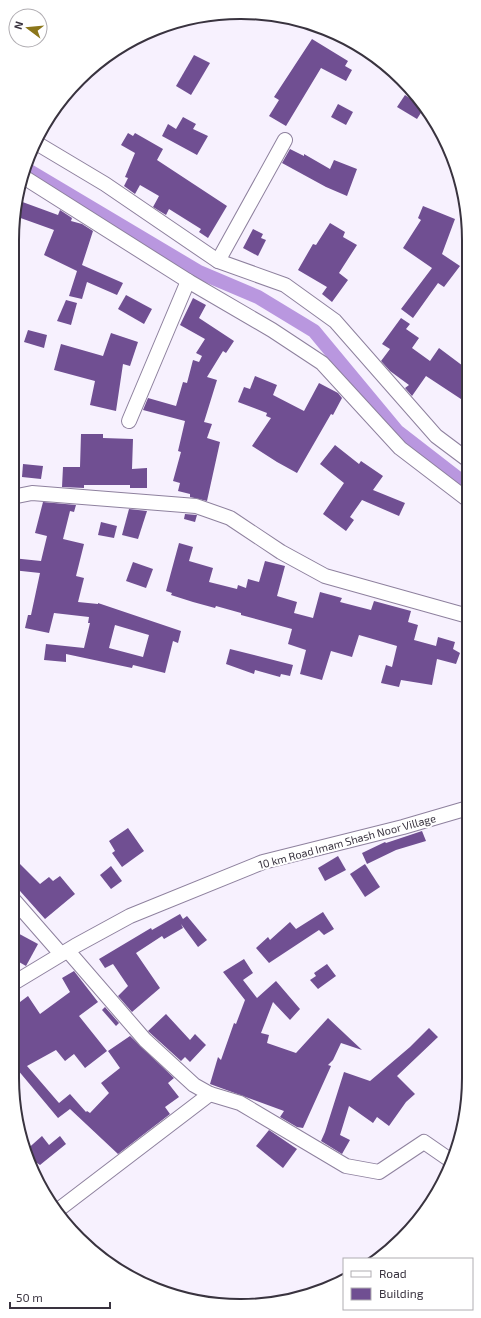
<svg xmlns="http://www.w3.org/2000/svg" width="481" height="1318" font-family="'Exo 2',sans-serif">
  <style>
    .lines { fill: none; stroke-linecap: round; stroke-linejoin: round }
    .canal { stroke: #b997df; stroke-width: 14 }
    .building { fill: #704f92; fill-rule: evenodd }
    .minor-casing { stroke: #8e819e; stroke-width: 16 }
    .minor { stroke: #fff; stroke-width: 14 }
    .labels { text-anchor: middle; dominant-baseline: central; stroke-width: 4; stroke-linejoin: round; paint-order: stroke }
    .street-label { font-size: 11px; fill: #39333f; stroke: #fff }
    .rim { fill: none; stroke: #39333f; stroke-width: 2 }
  </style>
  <rect width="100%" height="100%" fill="#f7f1fe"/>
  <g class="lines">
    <!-- canal -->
    <polyline class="canal" points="26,169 199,272 258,297 314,331 397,431 468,486"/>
  </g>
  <!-- building -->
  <g class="building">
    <polygon points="312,39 348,61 345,66 352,70 346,81 321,68 286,126 269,116 279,100 274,97"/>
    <polygon points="194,55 210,63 191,95 176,86"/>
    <polygon points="405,95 424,108 417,119 397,107"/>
    <polygon points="338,104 353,112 346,125 331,117"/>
    <polygon points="183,117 196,124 193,129 208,136 197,155 162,136 168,124 176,129"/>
    <polygon points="128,133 133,136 135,133 163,149 157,160 227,206 208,238 199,232 201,229 169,209 166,215 153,207 159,196 140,185 135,194 124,186 128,178 125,177 135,153 121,145"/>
    <polygon points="290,149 304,156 304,154 330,169 334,160 357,169 347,196 326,187 282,163"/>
    <polygon points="17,200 58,215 60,210 72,218 71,221 82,224 93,231 82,265 123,283 117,295 87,282 82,299 69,296 77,271 44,255 54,230 15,216"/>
    <polygon points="423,206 455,219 442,254 460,266 444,287 438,283 413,318 401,309 432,268 403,248 421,220 418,218"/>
    <polygon points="330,223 345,232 343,237 357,245 339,273 348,280 332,302 322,294 327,287 298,270 313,244 316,245"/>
    <polygon points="253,229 263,234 261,238 266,240 258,256 243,248"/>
    <polygon points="126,295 152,309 144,324 118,309"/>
    <polygon points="193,298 206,305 199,318 234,341 226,353 223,351 207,377 217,380 204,422 212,424 207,438 220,442 207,501 190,497 190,494 178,491 180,483 173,481 181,452 178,451 185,421 143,410 148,398 176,406 183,382 187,383 193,360 199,362 202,356 196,353 205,339 180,325"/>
    <polygon points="66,300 77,303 71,325 57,321"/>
    <polygon points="401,318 410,324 406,329 419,338 412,348 430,361 439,348 467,369 467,403 426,376 412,396 405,388 409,385 390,371 381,361 390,349 382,344"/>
    <polygon points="28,330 47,335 44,348 24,342"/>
    <polygon points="111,333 138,342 130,366 123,364 116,411 90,405 95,381 54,370 61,344 103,356"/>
    <polygon points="255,376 277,385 273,395 304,411 319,383 338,393 342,398 333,415 331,414 297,473 277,462 252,446 271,418 266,416 267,413 238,402 244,387 250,389"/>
    <polygon points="81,434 103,434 103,438 133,439 132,469 147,468 147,488 130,488 130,485 84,485 84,488 62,487 63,467 80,467"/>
    <polygon points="335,445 359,464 361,461 383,476 373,490 405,503 399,516 362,500 350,517 354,520 346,531 323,514 344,483 320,464"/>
    <polygon points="23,464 43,466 41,479 22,477"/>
    <path d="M 43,502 L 76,505 L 74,512 L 70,511 L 63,539 L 84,544 L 76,576 L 84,578 L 78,602 L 98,604 L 98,603 L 181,631 L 178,643 L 173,641 L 165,673 L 133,665 L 132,668 L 66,654 L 66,662 L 44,660 L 46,644 L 84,648 L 90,623 L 88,623 L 89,617 L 54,613 L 49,633 L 25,628 L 28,615 L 31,615 L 40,573 L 12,570 L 12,558 L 41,561 L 47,536 L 35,533 ZM 115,625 L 149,635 L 143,657 L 109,648 Z"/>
    <polygon points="129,509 147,511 138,539 122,535"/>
    <polygon points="185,514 197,515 195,522 184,519"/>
    <polygon points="101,522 117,526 114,538 98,535"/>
    <polygon points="179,543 193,547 189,561 213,568 209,582 237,589 238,585 246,588 248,579 259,582 265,561 285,566 277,596 297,602 294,613 313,618 320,592 342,598 340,602 371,610 374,601 411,611 408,622 418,625 414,640 436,646 438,637 455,642 453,649 460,653 456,664 437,659 432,685 401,680 399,687 381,683 386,665 392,667 397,646 359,635 352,657 331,651 322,680 300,674 306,650 288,644 292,629 241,615 241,613 216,606 215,608 193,602 171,595 172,593 166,591"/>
    <polygon points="133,562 153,569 146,588 126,581"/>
    <polygon points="230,649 293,665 290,676 281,674 280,677 255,670 254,674 226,664"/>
    <polygon points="128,828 144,851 122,867 112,853 115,851 109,841"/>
    <polygon points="422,831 426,841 396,850 367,864 362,853 385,842 386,843"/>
    <polygon points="12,856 40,884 49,877 53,881 60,876 75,894 45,919 12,882"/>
    <polygon points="338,856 346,870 325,881 318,868"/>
    <polygon points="365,864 380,887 365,897 350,874"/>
    <polygon points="111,866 122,881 111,889 100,875"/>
    <polygon points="323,912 334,929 324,935 319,930 269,963 256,948 268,937 270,940 290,922 296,929"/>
    <polygon points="180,914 183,919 187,916 207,940 198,947 181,924 183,928 164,939 162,936 136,953 160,988 132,1012 118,996 128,986 113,964 105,968 99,959 151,928 152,930"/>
    <polygon points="12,930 38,944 26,966 12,958"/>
    <polygon points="244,959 253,973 243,980 257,998 276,981 300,1009 290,1020 273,1002 261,1033 269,1035 267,1043 296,1053 328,1018 362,1050 341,1043 333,1060 328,1065 331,1066 303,1128 297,1127 280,1117 284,1111 210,1084 218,1057 221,1060 234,1023 236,1024 245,1000 223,972"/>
    <polygon points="327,964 336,976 318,989 310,980 316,976 314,973"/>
    <polygon points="74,971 98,1002 79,1016 107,1051 85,1068 74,1054 65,1061 56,1050 27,1066 59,1103 70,1094 86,1112 87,1111 90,1113 109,1093 101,1083 120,1068 108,1051 130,1036 174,1078 168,1083 179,1097 165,1107 170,1114 118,1154 70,1109 58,1118 12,1063 12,1008 28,996 40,1014 70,992 62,978"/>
    <polygon points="105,1007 119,1023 116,1026 102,1010"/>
    <polygon points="166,1014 190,1040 195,1034 206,1045 190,1062 185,1057 181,1061 148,1031"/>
    <polygon points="429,1028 438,1037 397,1076 415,1094 406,1102 389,1126 377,1117 373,1123 349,1106 340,1135 350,1140 342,1154 321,1141 325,1132 344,1072 370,1081 410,1047"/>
    <polygon points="269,1130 297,1149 283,1168 256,1146"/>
    <polygon points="42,1136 49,1145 60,1136 66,1144 40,1165 27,1156 24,1152"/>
  </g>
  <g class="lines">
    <defs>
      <g id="minor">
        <polyline points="38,144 105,184 218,261 285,285 335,321 436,436 468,460"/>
        <polyline points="22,176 188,281 272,330 322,363 400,448 468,500"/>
        <polyline points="218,261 285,140"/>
        <polyline points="129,421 188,281"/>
        <polyline points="12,497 32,493 196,506 230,518 281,552 325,576 468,616"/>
        <polyline points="12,898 61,954"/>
        <polyline points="68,951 145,1040 194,1085 210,1094 240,1103 346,1166 379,1172 424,1142 450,1160"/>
        <polyline points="12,984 75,946 130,916 263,862 403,827 468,808"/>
        <polyline points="58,1210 210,1094"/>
      </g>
    </defs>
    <!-- minor casing -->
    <use href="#minor" class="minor-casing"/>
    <!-- minor -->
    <use href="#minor" class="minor"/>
  </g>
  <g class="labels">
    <!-- street labels -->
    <g class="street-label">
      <text transform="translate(347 841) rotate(-15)">10 km Road Imam Shash Noor Village</text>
    </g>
  </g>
  <!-- crop -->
  <path d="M0 0H481V1318H0ZM240 19H241A221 221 0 0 1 462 240V1078A221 221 0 0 1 241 1299H240A221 221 0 0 1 19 1078V240A221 221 0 0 1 240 19Z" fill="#fff" fill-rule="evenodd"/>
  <path class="rim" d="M240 19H241A221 221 0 0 1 462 240V1078A221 221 0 0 1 241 1299H240A221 221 0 0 1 19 1078V240A221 221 0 0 1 240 19Z"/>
  <!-- legend -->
  <rect x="343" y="1258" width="130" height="52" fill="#ffffff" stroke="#b0adb2"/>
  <rect x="351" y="1271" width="20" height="6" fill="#ffffff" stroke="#b0adb2"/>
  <text x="379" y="1278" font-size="12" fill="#39333f">Road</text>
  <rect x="351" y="1288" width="20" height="12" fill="#704f92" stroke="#b0adb2"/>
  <text x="379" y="1298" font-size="12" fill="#39333f">Building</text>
  <!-- north arrow -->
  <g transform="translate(28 28) rotate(286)"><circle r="19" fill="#ffffff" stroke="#b0adb2"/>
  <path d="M0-3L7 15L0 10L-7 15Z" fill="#8b761a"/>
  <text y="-6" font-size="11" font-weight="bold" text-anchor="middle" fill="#39333f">N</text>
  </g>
  <!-- scale -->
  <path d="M10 1302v6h100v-6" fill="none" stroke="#39333f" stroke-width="2"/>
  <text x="16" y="1302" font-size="12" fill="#39333f" stroke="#ffffff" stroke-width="3" paint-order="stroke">50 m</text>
</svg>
